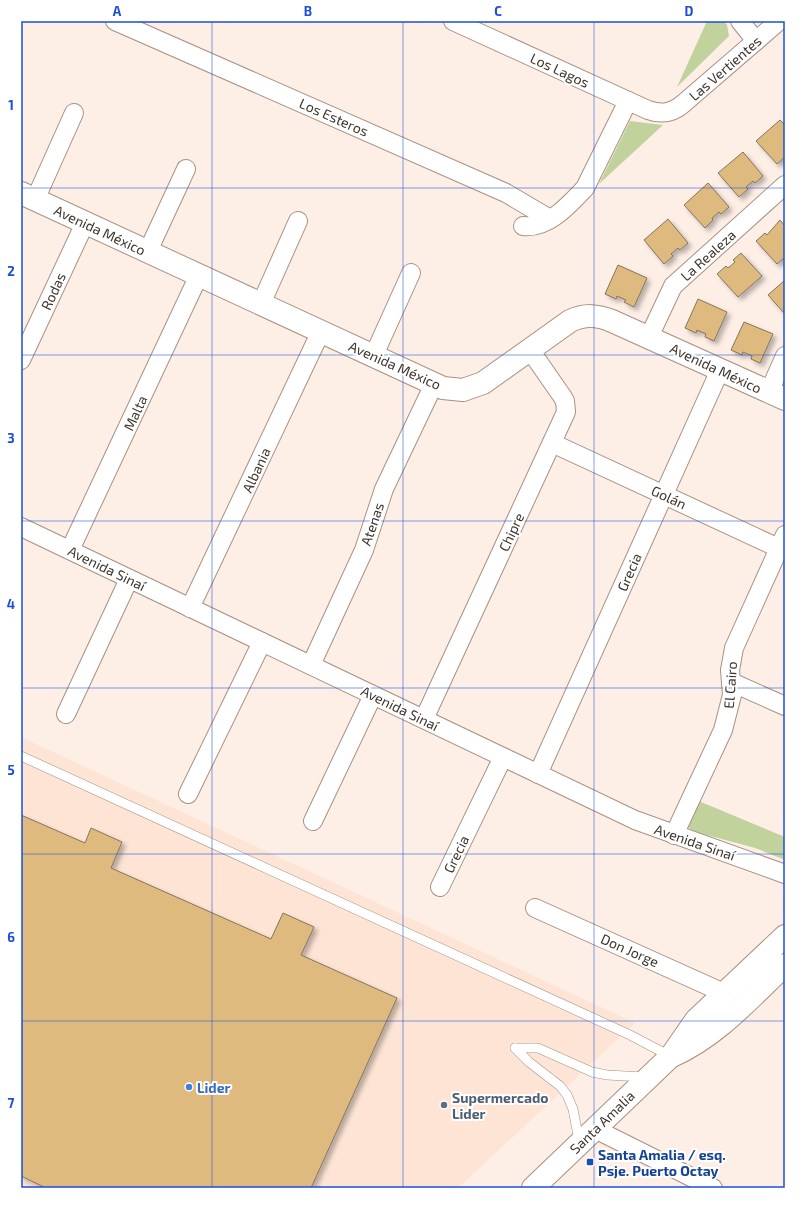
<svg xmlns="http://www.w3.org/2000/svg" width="806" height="1209" font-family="'Exo 2',sans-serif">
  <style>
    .built { fill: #fde4d4 }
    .green { fill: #c2d29c }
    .building { fill: #dfba7e; stroke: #827560; filter: url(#shadow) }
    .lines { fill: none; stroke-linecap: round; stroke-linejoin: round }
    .service-casing { stroke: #a79182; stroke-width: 10 }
    .minor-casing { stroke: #a79182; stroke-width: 20 }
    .tertiary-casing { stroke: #a79182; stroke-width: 24 }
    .service { stroke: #fff; stroke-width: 9 }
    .minor { stroke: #fff; stroke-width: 18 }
    .tertiary { stroke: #fff; stroke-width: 22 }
    .grid { fill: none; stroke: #1d4ed8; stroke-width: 1; stroke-opacity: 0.55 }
    .shop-dot { fill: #3f7fe0; stroke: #fff; stroke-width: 1.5 }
    .service-dot { fill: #5c6f8a; stroke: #fff; stroke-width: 1.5 }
    .transit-dot { fill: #1a4fb4; stroke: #fff; stroke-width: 1.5 }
    .labels { text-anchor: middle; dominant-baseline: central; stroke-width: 4; stroke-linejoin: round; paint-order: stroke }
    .street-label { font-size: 14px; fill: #3c332d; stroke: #fff }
    .shop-label { font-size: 14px; font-weight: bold; fill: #366cbe; stroke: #fff; text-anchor: start }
    .service-label { font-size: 14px; font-weight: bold; fill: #4e5e75; stroke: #fff; text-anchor: start }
    .transit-label { font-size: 14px; font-weight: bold; fill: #164399; stroke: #fff; text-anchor: start }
    .neatline { fill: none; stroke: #1d4ed8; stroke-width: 1.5 }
    .grid-label { font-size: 13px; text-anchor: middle; font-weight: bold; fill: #1d4ed8 }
  </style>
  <defs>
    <filter id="shadow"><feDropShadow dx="3.5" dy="3.5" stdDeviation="2" flood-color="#0004"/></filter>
  </defs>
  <rect width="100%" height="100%" fill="#feefe6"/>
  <!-- built -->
  <polygon class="built" points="21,737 635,1023 458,1188 21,1188"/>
  <!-- green -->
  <g class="green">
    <polygon points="707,21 724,21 727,25 729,36 677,87"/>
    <polygon points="630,121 663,125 599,184"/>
    <polygon points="694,799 785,837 785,860 755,848 692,831 686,824"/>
  </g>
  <!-- building -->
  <g class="building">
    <polygon points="780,120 785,125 785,157 777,164 756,141"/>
    <polygon points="743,152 763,176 755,183 753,181 746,187 748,189 739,197 718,173"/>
    <polygon points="708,183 729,207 721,214 719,212 712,218 713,220 705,228 684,205"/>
    <polygon points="668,219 688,243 680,250 678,248 671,254 673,256 664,264 644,240"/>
    <polygon points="780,220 785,226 785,257 777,264 756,241 765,233 767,235"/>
    <polygon points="741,253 762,276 738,297 717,274 726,266 728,268 735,262 733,260"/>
    <polygon points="618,265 647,278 634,307 624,302 626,300 617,296 616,299 605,294"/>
    <polygon points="785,280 785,314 768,295"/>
    <polygon points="698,299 727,312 714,341 705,337 706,334 697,330 696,333 685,328"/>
    <polygon points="744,322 773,334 760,363 751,359 752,356 743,352 742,355 731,350"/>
    <polygon points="21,815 85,843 91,828 122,842 111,868 271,939 283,913 314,927 301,955 397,998 311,1188 46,1188 21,1176"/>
  </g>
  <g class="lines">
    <defs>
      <g id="service">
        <polyline points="21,756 630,1035 670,1056"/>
        <polyline points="515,1048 538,1048 592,1072 607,1075 644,1077"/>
        <polyline points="515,1048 529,1062 560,1086 567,1095 573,1109 579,1141"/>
      </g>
      <g id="minor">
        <polyline points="115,21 506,193 550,219"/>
        <path d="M 453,21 L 648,110 C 662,115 673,113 684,103 L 779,21"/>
        <polyline points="740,21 756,41"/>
        <polyline points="35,200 74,113"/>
        <path d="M 523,226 C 548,229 569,205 585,188 L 628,101"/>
        <polyline points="148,251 186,169"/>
        <polyline points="261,304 298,221"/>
        <polyline points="649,337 673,286 785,185"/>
        <polyline points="374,355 411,273"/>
        <polyline points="21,360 85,223"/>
        <polyline points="769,392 785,356"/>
        <polyline points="552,443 785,551"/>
        <polyline points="21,527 635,820 785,874"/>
        <polyline points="70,550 199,275"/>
        <polyline points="190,608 321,331"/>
        <polyline points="311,665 364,550 384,489 434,384"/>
        <polyline points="731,682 785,706"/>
        <polyline points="66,714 129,579"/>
        <polyline points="424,719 566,412 565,401 562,396 530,350"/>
        <polyline points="538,774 720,370"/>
        <polyline points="188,794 262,642"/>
        <polyline points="313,821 373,695"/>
        <polyline points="674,835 723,730 732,695 730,670 734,648 785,535"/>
        <polyline points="440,887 503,757"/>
        <polyline points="535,908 724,993"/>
        <polyline points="595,1129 713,1188"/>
      </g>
      <g id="tertiary">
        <path d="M 21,193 L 443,388 L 463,390 L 483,383 L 570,321 C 585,314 597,315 612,321 L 785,399"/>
        <path d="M 672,1056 C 717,1036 750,998 785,965"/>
        <polyline points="533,1188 671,1056 696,1020 785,936"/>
      </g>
    </defs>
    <!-- service casing -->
    <use href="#service" class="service-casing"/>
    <!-- minor casing -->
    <use href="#minor" class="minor-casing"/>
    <!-- tertiary casing -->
    <use href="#tertiary" class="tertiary-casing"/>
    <!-- service -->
    <use href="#service" class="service"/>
    <!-- minor -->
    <use href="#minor" class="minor"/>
    <!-- tertiary -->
    <use href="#tertiary" class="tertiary"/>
  </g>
  <!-- grid -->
  <path class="grid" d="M 212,21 L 212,1188M 403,21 L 403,1188M 594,21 L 594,1188M 21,188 L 785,188M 21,355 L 785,355M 21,521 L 785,521M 21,688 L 785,688M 21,854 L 785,854M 21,1021 L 785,1021"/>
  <!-- markers -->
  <circle class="shop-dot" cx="189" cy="1087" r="4"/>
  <circle class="service-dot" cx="444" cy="1105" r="4"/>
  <rect class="transit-dot" x="586" y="1158" width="8" height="8" rx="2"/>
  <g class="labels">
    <!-- street labels -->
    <g class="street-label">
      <text transform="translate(725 68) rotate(-41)">Las Vertientes</text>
      <text transform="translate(560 70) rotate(25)">Los Lagos</text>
      <text transform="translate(334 117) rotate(24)">Los Esteros</text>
      <text transform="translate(100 230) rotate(25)">Avenida México</text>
      <text transform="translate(708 255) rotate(-42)">La Realeza</text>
      <text transform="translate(53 291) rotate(-65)">Rodas</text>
      <text transform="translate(395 365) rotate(24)">Avenida México</text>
      <text transform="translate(716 368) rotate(25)">Avenida México</text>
      <text transform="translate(135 413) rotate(-65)">Malta</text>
      <text transform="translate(256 470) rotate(-65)">Albania</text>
      <text transform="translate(669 497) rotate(25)">Golán</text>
      <text transform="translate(372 524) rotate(-71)">Atenas</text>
      <text transform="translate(511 532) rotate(-65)">Chipre</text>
      <text transform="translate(107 568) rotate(26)">Avenida Sinaí</text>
      <text transform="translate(629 572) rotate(-66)">Grecia</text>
      <text transform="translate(730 685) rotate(-86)">El Cairo</text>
      <text transform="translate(400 708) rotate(26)">Avenida Sinaí</text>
      <text transform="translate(695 842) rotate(19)">Avenida Sinaí</text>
      <text transform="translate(456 854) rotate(-64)">Grecia</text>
      <text transform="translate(630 950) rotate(24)">Don Jorge</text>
      <text transform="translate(602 1122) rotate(-44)">Santa Amalia</text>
    </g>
    <!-- shop labels -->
    <g class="shop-label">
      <text x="197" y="1087">Lider</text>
    </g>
    <!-- service labels -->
    <g class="service-label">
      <text x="452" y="1097">Supermercado<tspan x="452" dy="16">Lider</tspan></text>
    </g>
    <!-- transit labels -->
    <g class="transit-label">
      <text x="598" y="1154">Santa Amalia / esq.<tspan x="598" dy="16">Psje. Puerto Octay</tspan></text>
    </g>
  </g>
  <!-- border -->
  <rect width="806" height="1209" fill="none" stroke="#ffffff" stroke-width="44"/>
  <rect x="22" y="22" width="762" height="1165" class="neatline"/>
  <g class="grid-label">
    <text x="117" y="16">A</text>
    <text x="308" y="16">B</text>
    <text x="498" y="16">C</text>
    <text x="689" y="16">D</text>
    <text x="11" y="110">1</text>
    <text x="11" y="276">2</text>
    <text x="11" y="443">3</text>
    <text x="11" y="609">4</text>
    <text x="11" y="775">5</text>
    <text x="11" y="942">6</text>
    <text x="11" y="1108">7</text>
  </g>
</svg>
